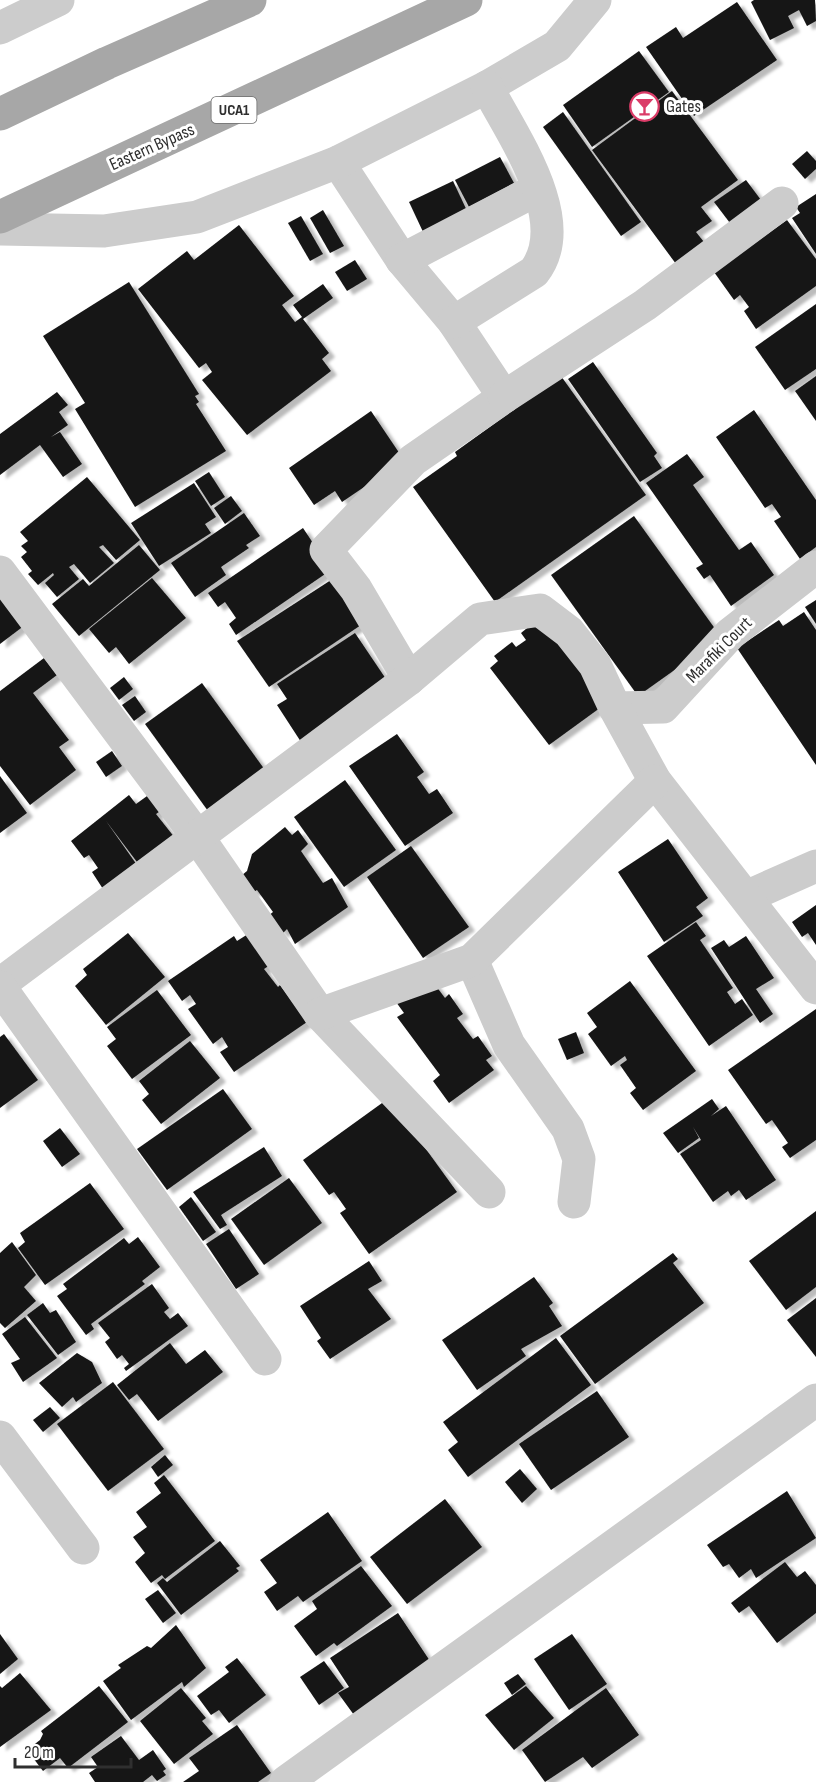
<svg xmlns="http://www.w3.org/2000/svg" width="816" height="1782" font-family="'Sofia Sans Condensed',sans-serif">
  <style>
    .building { fill: #161616; filter: url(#shadow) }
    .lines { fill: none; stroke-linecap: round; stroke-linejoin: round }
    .minor { stroke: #ccc; stroke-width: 33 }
    .major { stroke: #a7a7a7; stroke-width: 33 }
    .labels { text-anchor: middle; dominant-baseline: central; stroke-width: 6; stroke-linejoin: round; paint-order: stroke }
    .shield { fill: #fff; stroke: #6d6d6d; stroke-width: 1.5 }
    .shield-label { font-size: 16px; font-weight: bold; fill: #2f2f2f }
    .poi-label { font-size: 18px; fill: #2f2f2f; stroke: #fff; text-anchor: start }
    .street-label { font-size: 18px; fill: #2f2f2f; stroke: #fff }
  </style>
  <defs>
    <filter id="shadow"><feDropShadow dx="6" dy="4" stdDeviation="1.5" flood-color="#0004"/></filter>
  </defs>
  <rect width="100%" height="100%" fill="#fff"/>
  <!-- building -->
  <g class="building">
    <polygon points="754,0 815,0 816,21 807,26 799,10 788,16 794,28 770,40 751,2"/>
    <polygon points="737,2 777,60 694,116 646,47 676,27 683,38"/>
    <polygon points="639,51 669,92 592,147 563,105"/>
    <polygon points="672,91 738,180 701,207 712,221 696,232 708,247 679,268 592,150"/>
    <polygon points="563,112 641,222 621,236 543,127"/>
    <polygon points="807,151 816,161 816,169 805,179 792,164"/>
    <polygon points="500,157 514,183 469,207 455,180"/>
    <polygon points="746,180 764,204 733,227 714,202"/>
    <polygon points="453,181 468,213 424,234 409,202"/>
    <polygon points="816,194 816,254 792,218 800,213 796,207"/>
    <polygon points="323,210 344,246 330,253 310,218"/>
    <polygon points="301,216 323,254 310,261 288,223"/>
    <polygon points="787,220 816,259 816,286 756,329 744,311 749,307 740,295 734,300 714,272"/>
    <polygon points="239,225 294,296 282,305 295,322 302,317 293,305 323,284 333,298 303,319 329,353 322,359 331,371 247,435 202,380 212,372 206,363 199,368 138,289 187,251 194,260"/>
    <polygon points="355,260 367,279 347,291 335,272"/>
    <polygon points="129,282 199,394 195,396 199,402 196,404 226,451 135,507 75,409 85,403 43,336"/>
    <polygon points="816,304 816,369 785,390 755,347"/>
    <polygon points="593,362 657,453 654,456 662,468 640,482 568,379"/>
    <polygon points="561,376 646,495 495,602 413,487 457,456 455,452"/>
    <polygon points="816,376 816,421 795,391"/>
    <polygon points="57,392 68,405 59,412 68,425 51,437 60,432 82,464 63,477 40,445 0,475 0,434"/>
    <polygon points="754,410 816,500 816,547 800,559 774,521 781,517 772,504 765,508 716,437"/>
    <polygon points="371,411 404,460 342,502 335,491 314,505 289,468"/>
    <polygon points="687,454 704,477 693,485 739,550 751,542 774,575 731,606 710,575 704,579 696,568 703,564 646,483"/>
    <polygon points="209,472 225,497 211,506 195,481"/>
    <polygon points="87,477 140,540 116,560 103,545 99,547 114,563 90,583 74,564 69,567 79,579 57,597 45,583 54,575 53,573 38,585 28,574 32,571 21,557 27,552 21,546 28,541 20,532"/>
    <polygon points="194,483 216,517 205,524 211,533 159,566 131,523"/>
    <polygon points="231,496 242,511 225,524 214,508"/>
    <polygon points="244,513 260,536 246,545 249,548 221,567 226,575 195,597 171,563"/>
    <polygon points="634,516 721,637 638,696 551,575"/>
    <polygon points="303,528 331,570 236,635 229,624 236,618 225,602 218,607 208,593"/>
    <polygon points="139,545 160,570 79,636 52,604 83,579 89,586"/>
    <polygon points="152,578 186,618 129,664 116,647 109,653 89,629"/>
    <polygon points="331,580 361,625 269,687 237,641"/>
    <polygon points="0,593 25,625 0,644"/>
    <polygon points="816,600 816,624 805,607"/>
    <polygon points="804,612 816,630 816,765 737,648 779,620 783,626"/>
    <polygon points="537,620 548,625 604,705 549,745 490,668 498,661 494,656 512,642 516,647 526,640 521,633"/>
    <polygon points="355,633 386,679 303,745 277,705 287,699 277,684"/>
    <polygon points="44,658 57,675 33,693 69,740 59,747 76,770 30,805 0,766 0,691"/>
    <polygon points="124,677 133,689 119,700 110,688"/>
    <polygon points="202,683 265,770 208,811 145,724"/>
    <polygon points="135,696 146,712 134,721 122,705"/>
    <polygon points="397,734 424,772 417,777 429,794 437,789 453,813 405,846 349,766"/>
    <polygon points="112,751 122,766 106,777 96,762"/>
    <polygon points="0,776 27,813 0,833"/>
    <polygon points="345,780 396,850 344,887 294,817"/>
    <polygon points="154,791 166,807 156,814 179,843 143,870 106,821 137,865 103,889 92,872 98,868 89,855 84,858 71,841 129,795 136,804"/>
    <polygon points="285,827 292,835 298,830 308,844 301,851 323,883 332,878 348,907 295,944 287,929 282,934 268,916 273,912 257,890 252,893 241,876 247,871 252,854"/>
    <polygon points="668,839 708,898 696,907 703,916 664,942 618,872"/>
    <polygon points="411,846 469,927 423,958 367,877"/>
    <polygon points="816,905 816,945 808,933 802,937 792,922"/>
    <polygon points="696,922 706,936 700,940 733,988 727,992 735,1004 742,999 753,1015 709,1046 647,956"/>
    <polygon points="128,933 165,977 106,1025 75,986 87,975 83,969"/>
    <polygon points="248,934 270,965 264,969 278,987 280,985 307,1022 234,1072 220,1052 228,1047 222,1037 213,1044 188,1009 196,1004 190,995 182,1001 168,981 234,936 237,941"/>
    <polygon points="746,936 774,978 756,989 773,1014 760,1023 711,948 724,940 729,947"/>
    <polygon points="430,978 445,998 449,994 463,1014 457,1018 473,1039 478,1036 492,1056 486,1060 494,1070 449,1103 433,1081 440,1075 397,1017 404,1013 396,1002"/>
    <polygon points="630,981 696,1071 643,1110 630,1093 636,1088 620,1065 627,1060 625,1056 611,1066 588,1034 597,1027 587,1013"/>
    <polygon points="157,990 191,1035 132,1079 107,1046 116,1039 107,1027"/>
    <polygon points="816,1009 816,1140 790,1158 782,1147 788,1143 772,1120 766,1124 728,1070"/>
    <polygon points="576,1032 584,1053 567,1060 558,1039"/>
    <polygon points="4,1034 38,1080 0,1108 0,1037"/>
    <polygon points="190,1041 220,1078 161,1124 142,1100 149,1094 139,1081"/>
    <polygon points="223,1089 252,1129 167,1190 137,1149"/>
    <polygon points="389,1098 457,1192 369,1254 340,1213 346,1209 334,1192 329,1195 303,1160"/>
    <polygon points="712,1099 719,1109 711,1116 726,1106 776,1180 746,1200 739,1190 731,1196 728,1191 713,1202 680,1154 701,1140 693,1127 699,1138 678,1153 663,1133"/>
    <polygon points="60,1128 80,1154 62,1167 43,1141"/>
    <polygon points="264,1147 282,1176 221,1215 227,1225 220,1229 193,1192"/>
    <polygon points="289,1178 322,1223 264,1265 231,1219"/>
    <polygon points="90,1183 124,1229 45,1285 18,1248 25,1242 20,1233"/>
    <polygon points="191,1197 216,1232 203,1241 179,1207"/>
    <polygon points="816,1211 816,1287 786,1310 749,1261"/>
    <polygon points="229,1229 259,1274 236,1289 206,1244"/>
    <polygon points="138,1237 160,1267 142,1281 145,1284 91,1324 94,1329 86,1335 57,1296 67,1289 63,1284 124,1238 129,1244"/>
    <polygon points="12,1242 36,1275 24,1287 36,1301 5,1328 0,1323 0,1253"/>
    <polygon points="673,1253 678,1259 673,1263 704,1303 595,1384 560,1336"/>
    <polygon points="369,1261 382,1281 368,1289 391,1319 330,1359 317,1341 321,1338 300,1306"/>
    <polygon points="534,1277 553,1303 549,1306 562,1326 521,1349 526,1356 477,1390 442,1340"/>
    <polygon points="152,1284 169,1308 164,1312 170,1319 178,1313 188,1326 126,1371 124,1368 129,1364 122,1355 117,1359 105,1342 110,1338 98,1323"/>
    <polygon points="816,1298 816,1357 787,1320"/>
    <polygon points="43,1303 50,1313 56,1310 76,1342 58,1355 27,1315"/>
    <polygon points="25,1317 57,1358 23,1382 11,1363 20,1359 2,1334"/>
    <polygon points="556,1338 591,1385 468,1477 448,1450 458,1442 443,1422"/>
    <polygon points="170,1343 186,1364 205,1350 223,1372 158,1421 137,1394 129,1400 117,1385"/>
    <polygon points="77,1353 92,1362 102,1383 76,1402 73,1397 62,1407 39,1383"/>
    <polygon points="113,1382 164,1449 108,1491 57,1424"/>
    <polygon points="597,1391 629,1437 551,1490 519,1444"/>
    <polygon points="50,1407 60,1418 43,1432 33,1420"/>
    <polygon points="165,1455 173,1465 158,1477 151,1467"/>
    <polygon points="520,1469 537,1489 522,1503 505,1482"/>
    <polygon points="164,1475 215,1541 165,1579 162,1575 151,1583 135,1562 145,1553 133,1537 147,1527 136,1512 161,1493 154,1483"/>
    <polygon points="787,1491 816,1538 756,1578 751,1569 739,1578 729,1564 723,1567 707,1545"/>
    <polygon points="445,1499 482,1547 407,1604 370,1557"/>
    <polygon points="328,1512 362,1561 303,1602 298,1596 277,1611 264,1592 277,1583 260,1560"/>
    <polygon points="220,1541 240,1566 236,1568 239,1571 181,1615 157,1583 163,1578 167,1582"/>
    <polygon points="785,1562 797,1577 805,1571 816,1585 816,1613 777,1643 749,1606 739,1613 731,1603"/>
    <polygon points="361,1566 392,1606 337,1646 334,1643 316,1656 294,1626 317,1609 312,1601"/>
    <polygon points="158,1590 176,1613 163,1623 145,1599"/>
    <polygon points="398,1613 432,1664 354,1715 338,1693 349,1687 330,1658"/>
    <polygon points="176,1625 206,1668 184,1687 182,1682 131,1720 103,1681 121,1668 118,1665 147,1646 151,1648"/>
    <polygon points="0,1634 18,1659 0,1674"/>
    <polygon points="572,1634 607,1684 569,1710 534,1659"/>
    <polygon points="237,1658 266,1695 229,1723 219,1710 211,1715 197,1696 229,1672 225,1667"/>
    <polygon points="324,1661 344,1688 319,1705 300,1677"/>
    <polygon points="20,1673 51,1710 0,1747 0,1686 2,1688"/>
    <polygon points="518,1674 526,1684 512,1695 504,1683"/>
    <polygon points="99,1686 128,1722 68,1768 60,1758 43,1771 27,1750 40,1740 43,1734 41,1731"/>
    <polygon points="526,1686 554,1718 514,1750 485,1715"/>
    <polygon points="181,1688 206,1718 202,1721 213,1734 174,1764 140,1721"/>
    <polygon points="606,1688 639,1735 592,1768 583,1757 545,1782 522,1750"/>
    <polygon points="237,1725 271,1773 258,1782 183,1782 199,1771 189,1758"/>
    <polygon points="121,1736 139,1760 153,1750 166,1769 163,1771 166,1775 157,1781 152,1775 143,1782 95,1782 89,1773 98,1767 91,1757"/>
  </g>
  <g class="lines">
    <!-- minor -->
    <g class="minor">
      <polyline points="0,28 58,0"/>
      <polyline points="338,162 402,260 454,322 504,397 413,460 326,550 356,589 409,679"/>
      <polyline points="0,229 104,231 197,217 338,162 487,87 557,46 595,0"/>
      <polyline points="402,260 538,189"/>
      <path d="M 454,322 L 534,272 C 574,221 512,135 487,87"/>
      <polyline points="504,397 645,305 782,203"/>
      <polyline points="0,572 197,836 320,1014 489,1192"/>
      <polyline points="615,708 663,707 730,634 816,567"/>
      <polyline points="746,897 816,866"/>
      <polyline points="472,960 509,1045 568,1129 579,1159 574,1202"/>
      <polyline points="0,984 409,679 480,619 540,610 569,632 595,665 615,708 655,781 816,988"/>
      <polyline points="0,987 265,1359"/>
      <polyline points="320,1014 472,960 655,781"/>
      <polyline points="0,1437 83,1548"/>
      <polyline points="286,1782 816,1400"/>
    </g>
    <!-- major -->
    <g class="major">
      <polyline points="0,114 107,63 250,0"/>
      <polyline points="0,217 466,0"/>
    </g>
  </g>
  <!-- icons -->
  <defs>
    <symbol id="bar-ring" viewBox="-11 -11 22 22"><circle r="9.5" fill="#fff" stroke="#db3c68" stroke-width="1.5"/><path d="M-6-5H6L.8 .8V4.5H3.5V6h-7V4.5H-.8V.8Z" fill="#db3c68"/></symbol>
  </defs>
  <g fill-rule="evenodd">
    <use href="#bar-ring" x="628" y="90" width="33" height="33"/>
  </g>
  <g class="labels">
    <!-- shield labels -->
    <rect class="shield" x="211.5" y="97" width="45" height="26" rx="4.5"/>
    <g class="shield-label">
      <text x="234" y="110">UCA1</text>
    </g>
    <!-- poi labels -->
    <g class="poi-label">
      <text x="666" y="106">Gates</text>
    </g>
    <!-- street labels -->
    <g class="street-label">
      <text transform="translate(152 147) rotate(-24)">Eastern Bypass</text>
      <text transform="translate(719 650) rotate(-45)">Marafiki Court</text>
    </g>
  </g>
  <!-- scale -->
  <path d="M15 1758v9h116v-9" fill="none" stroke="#2f2f2f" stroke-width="3"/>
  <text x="24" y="1758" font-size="18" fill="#2f2f2f" stroke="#ffffff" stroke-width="4.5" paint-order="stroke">20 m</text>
</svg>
